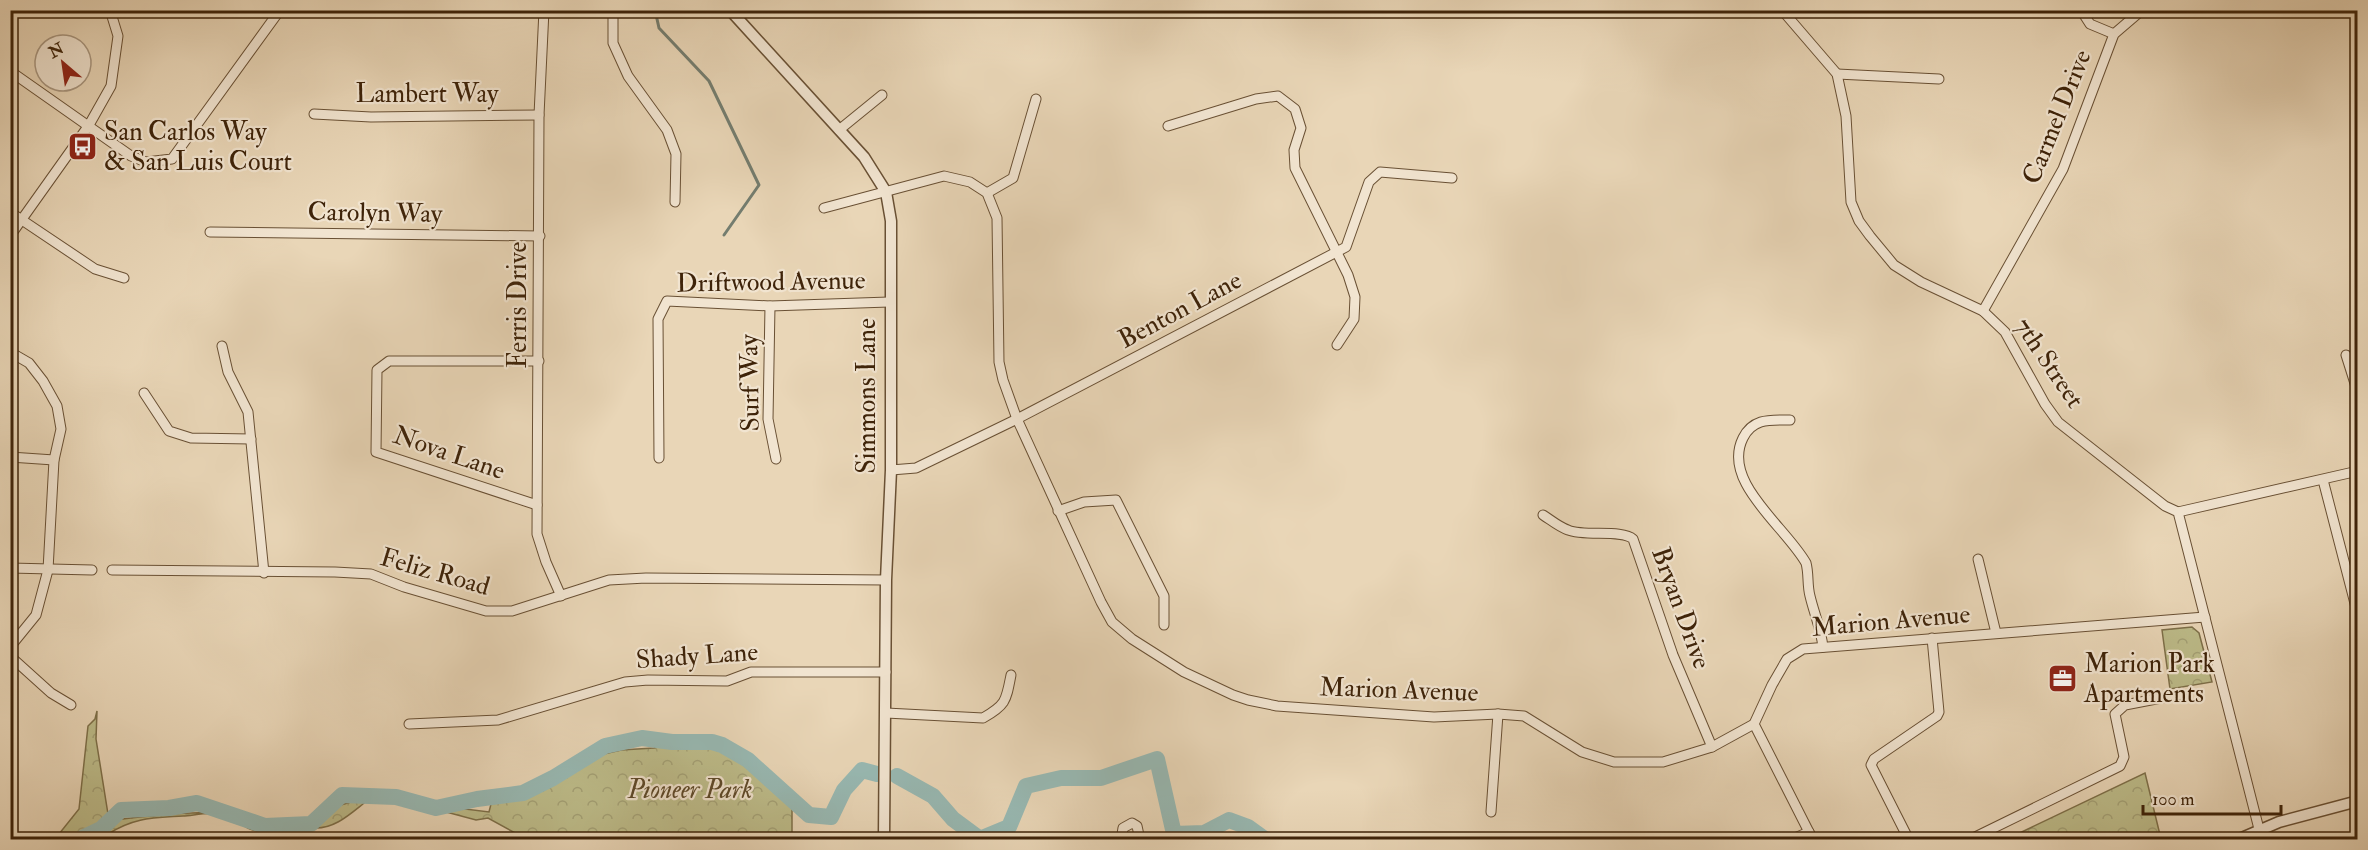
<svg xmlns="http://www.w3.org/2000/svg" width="2368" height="850" font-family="'IM FELL Double Pica',serif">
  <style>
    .park { fill: url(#park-crowns); stroke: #7e704a; stroke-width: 1.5 }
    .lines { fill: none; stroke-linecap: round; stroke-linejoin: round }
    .stream { stroke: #747d6f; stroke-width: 3 }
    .river { stroke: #98b9b3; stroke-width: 16 }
    .minor-casing { stroke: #695034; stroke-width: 11 }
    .tertiary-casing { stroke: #695034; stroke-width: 13 }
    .minor { stroke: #f1e4d0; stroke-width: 9 }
    .tertiary { stroke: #f1e4d0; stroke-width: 10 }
    .labels { text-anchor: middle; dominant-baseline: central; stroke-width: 4.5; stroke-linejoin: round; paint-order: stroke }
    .street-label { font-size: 26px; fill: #3e2309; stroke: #f1e4d0 }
    .poi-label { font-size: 26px; fill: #3e2309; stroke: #f1e4d0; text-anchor: start }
    .park-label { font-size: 26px; font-style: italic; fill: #5e4929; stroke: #f1e4d0 }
  </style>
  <defs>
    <pattern id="park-crowns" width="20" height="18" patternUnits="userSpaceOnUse" patternTransform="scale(1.5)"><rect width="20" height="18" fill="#bdbc8a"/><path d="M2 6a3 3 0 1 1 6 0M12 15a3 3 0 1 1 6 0" fill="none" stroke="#a4a176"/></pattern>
  </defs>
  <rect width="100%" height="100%" fill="#e9d6b7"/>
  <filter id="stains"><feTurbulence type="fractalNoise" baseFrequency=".00333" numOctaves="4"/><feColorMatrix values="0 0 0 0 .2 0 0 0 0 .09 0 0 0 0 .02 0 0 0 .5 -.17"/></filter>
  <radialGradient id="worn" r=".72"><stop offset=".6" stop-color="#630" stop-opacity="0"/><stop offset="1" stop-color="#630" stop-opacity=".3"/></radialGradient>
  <!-- park -->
  <g class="park">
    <polygon points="2192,627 2199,633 2212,682 2170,689 2162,630"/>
    <path d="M 97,711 L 96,739 L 108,814 L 113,820 C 160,815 200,810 249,814 L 249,820 L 296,832 C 281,832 264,834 250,829 C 241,825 234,819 225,816 C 212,811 197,815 183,816 C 153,818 135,817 108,834 L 109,839 L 55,839 L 79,809 L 88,726 L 95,719 Z"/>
    <path d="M 688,738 L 722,745 L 750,771 L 775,776 L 792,797 L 792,839 L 526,839 L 488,818 L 476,820 L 420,805 L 368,800 C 352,812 336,829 314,828 L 317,812 L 368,797 L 489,812 L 492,800 L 504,797 L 587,758 L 621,750 L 654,748 Z"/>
    <polygon points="2145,773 2161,839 2007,839"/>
  </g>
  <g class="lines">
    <!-- stream -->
    <polyline class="stream" points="655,10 659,28 709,81 759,185 724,235"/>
    <!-- river -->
    <g class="river">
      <polyline points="897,776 933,796 953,819 980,839 1009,827 1026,786 1061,778 1101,778 1157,759 1174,834 1204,833 1229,820 1248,827 1266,840"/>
      <polyline points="78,840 101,829 121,810 169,808 197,803 265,826 311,824 342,795 396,797 436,808 477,799 523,793 553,778 605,746 642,738 672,742 712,742 722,745 748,760 809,815 831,817 844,790 862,770 877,774"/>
    </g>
    <defs>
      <g id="minor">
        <polyline points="544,10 539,115 537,534 546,562 561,596"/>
        <polyline points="613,10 613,43 628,76 667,130 676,154 675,202"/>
        <polyline points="1782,10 1837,74 1846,116 1851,202 1859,221 1870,236 1894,265 1921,282 1983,311 2005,332 2045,404 2058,422 2165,506 2178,512 2259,829"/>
        <polyline points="2081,10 2090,24 2114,34"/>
        <polyline points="10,71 131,156 146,162 172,159 280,10"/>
        <polyline points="1837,74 1939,79"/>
        <polyline points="314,114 371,117 539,115"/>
        <polyline points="1168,126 1256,99 1278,96 1295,109 1301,128 1294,150 1295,168 1348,275 1355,297 1354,319 1337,345"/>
        <polyline points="839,130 882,95"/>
        <polyline points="987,193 1013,178 1036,99"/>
        <polyline points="824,208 944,176 970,182 987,193 997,218 999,362 1003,380 1017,419 1101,602 1112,622 1132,639 1184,672 1233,695 1248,700 1277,706 1434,717 1498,714 1524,716 1582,752 1614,762 1663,762 1712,747 1754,724 1772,685 1787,659 1803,649 2205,617"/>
        <polyline points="10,212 95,269 124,278"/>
        <polyline points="210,232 540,236"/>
        <polyline points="10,236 89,125 111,86 118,36 110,10"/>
        <polyline points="770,306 768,419 776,459"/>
        <polyline points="1983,311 2063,169 2114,34 2142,10"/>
        <polyline points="222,346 228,372 248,412 264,573"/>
        <polyline points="10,352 29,363 43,381 57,406 61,429 54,460 48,570 36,615 10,647"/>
        <polyline points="2346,355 2358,393"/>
        <polyline points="144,393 169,431 191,438 251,439"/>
        <path d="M 1790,420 C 1770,420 1753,418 1743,438 C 1721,482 1786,527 1806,563 C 1809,574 1807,585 1810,596 C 1814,613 1821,629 1823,647"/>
        <polyline points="10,457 54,460"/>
        <polyline points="659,458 658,319 667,301 770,306 889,302"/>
        <polyline points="891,470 916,468 1017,419 1346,247 1369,182 1380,172 1452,178"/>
        <polyline points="2323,480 2358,615"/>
        <polyline points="537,505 376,452 377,370 389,361 539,361"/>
        <polyline points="1058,511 1084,502 1116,500 1164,596 1164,625"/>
        <polyline points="2178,512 2358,471"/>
        <path d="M 1543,515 C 1551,520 1559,527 1568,530 C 1584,537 1622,529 1633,539 L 1673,655 L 1712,747"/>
        <polyline points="1978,559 1996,633"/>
        <polyline points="10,568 92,570"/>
        <polyline points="112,570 335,572 371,574 404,587 486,611 512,611 609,580 646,578 886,580"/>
        <polyline points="10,656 51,693 71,705"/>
        <path d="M 886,713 L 983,718 C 1006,705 1006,701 1011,675"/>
        <polyline points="409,724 498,720 625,682 648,680 727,681 751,672 886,672"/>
        <polyline points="1754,724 1813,840"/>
        <polyline points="1491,812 1498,714"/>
        <polyline points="1121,840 1123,828 1132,823 1137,826 1140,840"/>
        <polyline points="1790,840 1809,832"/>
        <polyline points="1909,840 1871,765 1874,759 1937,716 1939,712 1932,638"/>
        <polyline points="1969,840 2120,766 2124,757 2115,714 2125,705 2182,694"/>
      </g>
      <g id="tertiary">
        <polyline points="730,10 864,157 886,192 891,221 891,470 886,580 884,840"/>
        <polyline points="2237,840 2279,822 2358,801"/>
      </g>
    </defs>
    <!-- minor casing -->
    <use href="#minor" class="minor-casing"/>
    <!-- tertiary casing -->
    <use href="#tertiary" class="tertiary-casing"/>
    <!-- minor -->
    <use href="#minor" class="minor"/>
    <!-- tertiary -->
    <use href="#tertiary" class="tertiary"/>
  </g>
  <!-- icons -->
  <defs>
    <symbol id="bus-square" viewBox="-11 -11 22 22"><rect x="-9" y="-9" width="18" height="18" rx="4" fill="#8f2418" stroke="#f1e4d0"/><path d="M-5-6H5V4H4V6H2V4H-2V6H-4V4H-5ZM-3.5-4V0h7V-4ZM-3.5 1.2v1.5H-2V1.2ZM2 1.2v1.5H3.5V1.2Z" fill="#fff"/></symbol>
    <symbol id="office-square" viewBox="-11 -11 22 22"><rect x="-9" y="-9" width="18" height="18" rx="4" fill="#8f2418" stroke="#f1e4d0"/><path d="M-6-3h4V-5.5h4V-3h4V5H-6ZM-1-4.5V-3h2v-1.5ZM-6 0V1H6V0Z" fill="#fff"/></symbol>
  </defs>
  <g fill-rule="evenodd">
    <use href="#bus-square" x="66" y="130" width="33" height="33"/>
    <use href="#office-square" x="2046" y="662" width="33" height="33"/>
  </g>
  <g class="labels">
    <!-- street labels -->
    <g class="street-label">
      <text x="427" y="94">Lambert Way</text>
      <text transform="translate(2057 117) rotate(-68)">Carmel Drive</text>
      <text transform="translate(375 213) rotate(1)">Carolyn Way</text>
      <text transform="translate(771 282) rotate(-1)">Driftwood Avenue</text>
      <text transform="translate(518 305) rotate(-90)">Ferris Drive</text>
      <text transform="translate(1180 310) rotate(-28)">Benton Lane</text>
      <text transform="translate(2049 363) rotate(56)">7th Street</text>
      <text transform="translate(750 383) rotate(-91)">Surf Way</text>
      <text transform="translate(867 396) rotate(-90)">Simmons Lane</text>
      <text transform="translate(449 453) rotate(19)">Nova Lane</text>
      <text transform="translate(435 572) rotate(16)">Feliz Road</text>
      <text transform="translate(1681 608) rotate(70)">Bryan Drive</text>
      <text transform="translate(1891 621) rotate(-5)">Marion Avenue</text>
      <text transform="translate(697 656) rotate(-4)">Shady Lane</text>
      <text transform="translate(1399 690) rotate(2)">Marion Avenue</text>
    </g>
    <!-- poi labels -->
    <g class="poi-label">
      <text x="104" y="132">San Carlos Way<tspan x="104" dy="30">&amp; San Luis Court</tspan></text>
      <text x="2084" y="664">Marion Park<tspan x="2084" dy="30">Apartments</tspan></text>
    </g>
    <!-- park labels -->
    <g class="park-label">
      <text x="690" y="790">Pioneer Park</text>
    </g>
  </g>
  <!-- margin -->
  <rect width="2368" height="850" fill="none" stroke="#e9d6b7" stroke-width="36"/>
  <rect x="12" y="12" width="2344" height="826" fill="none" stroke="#3e2309" stroke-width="3"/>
  <rect x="18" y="18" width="2332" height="814" fill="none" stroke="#3e2309" stroke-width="1.5"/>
  <!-- north arrow -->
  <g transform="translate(63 63) rotate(331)"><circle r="28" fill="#f1e4d0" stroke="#a99780" stroke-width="1.5"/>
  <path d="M0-4.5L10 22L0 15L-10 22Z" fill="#8f2418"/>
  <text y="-9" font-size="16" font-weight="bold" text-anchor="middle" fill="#3e2309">N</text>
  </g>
  <!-- scale -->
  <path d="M2143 805v9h138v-9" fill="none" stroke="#3e2309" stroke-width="3"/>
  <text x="2152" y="805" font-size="18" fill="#3e2309" stroke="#f1e4d0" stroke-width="4.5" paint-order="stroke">100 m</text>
  <rect width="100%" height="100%" filter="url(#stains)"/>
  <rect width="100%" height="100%" fill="url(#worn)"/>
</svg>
